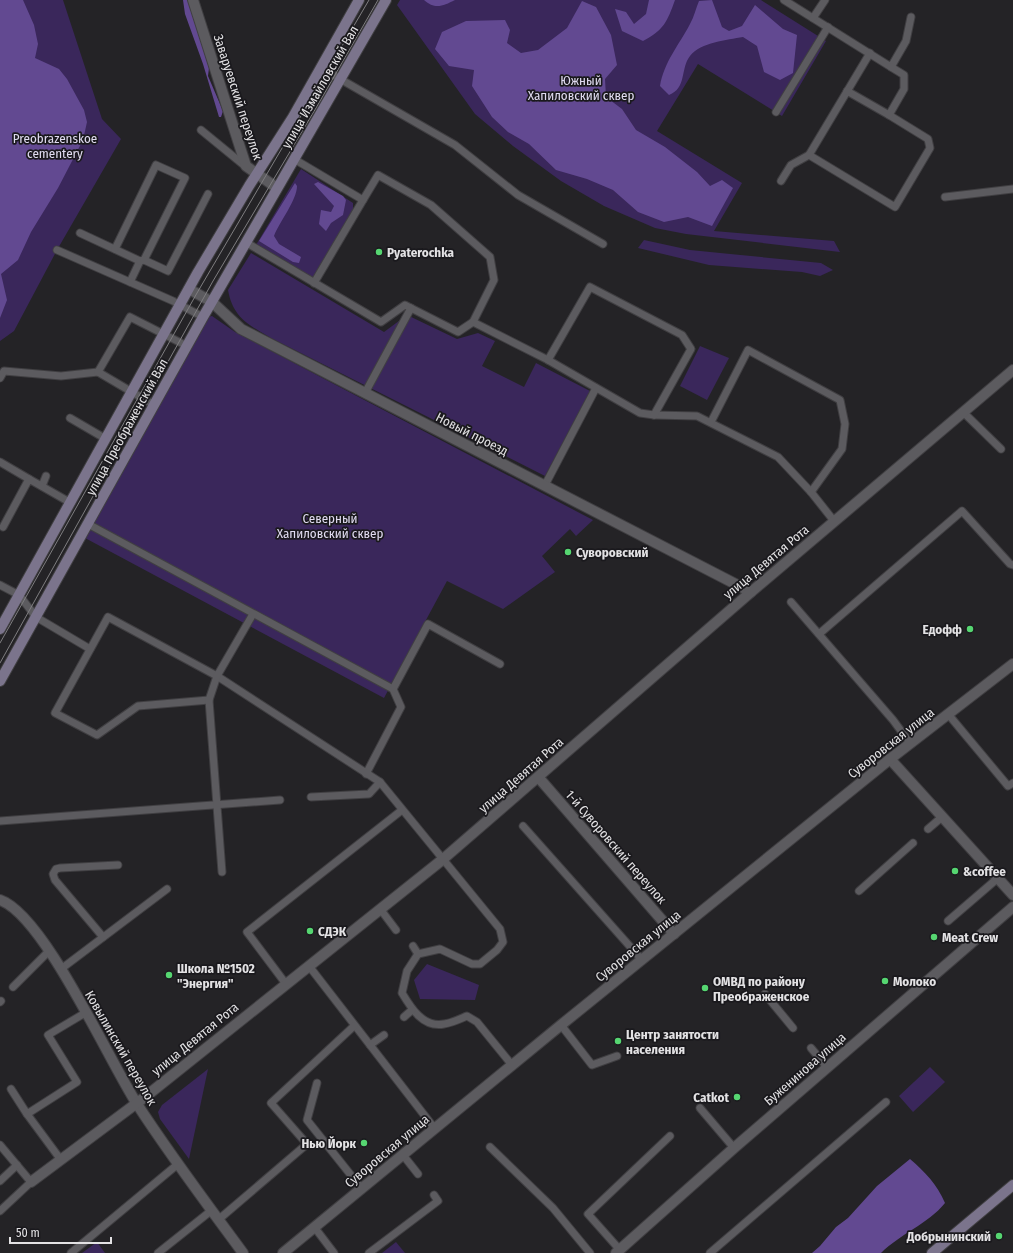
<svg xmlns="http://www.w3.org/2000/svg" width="1013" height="1253" font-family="'Fira Sans Condensed',sans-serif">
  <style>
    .green { fill: #3a275b }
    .forest { fill: #624991 }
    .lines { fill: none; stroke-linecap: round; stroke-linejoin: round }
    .lane-casing { stroke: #403f42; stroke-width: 9 }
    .street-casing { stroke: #403f42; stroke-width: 12 }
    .secondary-casing { stroke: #403f42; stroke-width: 12 }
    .lane { stroke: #5c5b5f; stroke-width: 7 }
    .street { stroke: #5c5b5f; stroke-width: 10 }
    .secondary { stroke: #7b748c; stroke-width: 10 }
    .tram { stroke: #7f7e80; stroke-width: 1 }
    .poi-dot { fill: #56d671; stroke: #1a191d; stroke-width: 1.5 }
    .labels { text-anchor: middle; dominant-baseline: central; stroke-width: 3.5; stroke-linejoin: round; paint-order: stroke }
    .park-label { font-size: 13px; fill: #e1dcf1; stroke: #1a191d }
    .street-label { font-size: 13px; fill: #e3e2e4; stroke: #1a191d }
    .poi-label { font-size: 13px; font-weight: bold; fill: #e3e2e4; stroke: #1a191d; text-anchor: start }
  </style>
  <rect width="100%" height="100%" fill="#242326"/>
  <!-- green -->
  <g class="green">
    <polygon points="0,0 63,0 102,119 121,139 57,250 14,331 0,341"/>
    <polygon points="400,0 761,0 826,41 782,116 698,64 657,131 742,183 714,231 834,241 840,252 686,234 655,228 604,206 561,181 513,146 475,114 397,5"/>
    <polygon points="301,169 353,203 353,210 313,279 256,245"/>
    <polygon points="644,240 690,250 821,263 833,270 820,276 802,272 709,265 638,248"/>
    <path d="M 251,253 L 384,332 L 407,315 L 457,339 L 478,333 L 495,341 L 482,366 L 524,387 L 536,363 L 590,391 L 545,476 L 271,338 C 249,325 233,318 228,290 Z"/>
    <polygon points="212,316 235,332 593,520 576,536 570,529 542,556 555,572 503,609 447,581 384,698 85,538 208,317"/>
    <polygon points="700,346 729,358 707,400 680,386"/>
    <polygon points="427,964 479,985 475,1000 420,999 414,980"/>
    <polygon points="930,1067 945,1082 913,1112 899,1096"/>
    <polygon points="208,1069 189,1159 160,1119 158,1112 162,1105"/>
    <polygon points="97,1242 105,1253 82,1253"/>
    <polygon points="396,1242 405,1253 382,1253"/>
  </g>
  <!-- forest -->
  <g class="forest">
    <polygon points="0,0 23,0 34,25 38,44 35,58 59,69 67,79 84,110 87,122 83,140 58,188 31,232 18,260 1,274 7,300 0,318"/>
    <polygon points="183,0 188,0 209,68 208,76 223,111 221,117 219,117 203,64 185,14"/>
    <path d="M 424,0 L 455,0 C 443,6 435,10 424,0 Z"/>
    <path d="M 649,0 L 675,0 C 667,22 664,30 643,41 L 622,31 L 615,9 L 626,12 L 634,24 L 646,14 Z"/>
    <path d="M 712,0 L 722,27 L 729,31 L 742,26 L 755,5 L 783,29 L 797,35 L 793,73 L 780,80 L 764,72 L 757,46 L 743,37 C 727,40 701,42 690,56 C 680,69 687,88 669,95 L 660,86 C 664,62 679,45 690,24 C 694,17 696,8 699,1 Z"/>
    <polygon points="582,1 596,7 611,35 617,65 605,79 606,97 622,109 636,130 665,147 697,172 710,186 722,180 733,188 712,226 688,217 664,222 638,212 613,190 587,179 556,170 529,144 508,132 492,117 472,86 474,70 449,66 435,49 442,32 466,21 505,20 510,30 507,43 521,53 538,50 567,28"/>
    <polygon points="318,182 343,196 346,200 343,215 331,223 326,231 319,224 321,210 331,212 334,206 314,184"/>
    <path d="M 295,183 L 297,186 C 297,200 280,221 274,236 L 279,244 L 301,257 L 299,263 L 293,262 L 259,241 Z"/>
    <path d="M 910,1159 C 925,1172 937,1184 945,1203 C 928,1224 900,1234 881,1253 L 812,1253 L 820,1246 L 836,1227 L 848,1218 L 877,1186 Z"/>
  </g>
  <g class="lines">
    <defs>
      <g id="lane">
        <polyline points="784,0 891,67 906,41 911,17"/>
        <polyline points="813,18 825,0"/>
        <polyline points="870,53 809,155 895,207 930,148 928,139 889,115 904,89 904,75 891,67"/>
        <polyline points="321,68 455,145 518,195 603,244"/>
        <polyline points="847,91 889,115"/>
        <polyline points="776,112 828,27"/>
        <polyline points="201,130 245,166"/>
        <polyline points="294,159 363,200 314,283"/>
        <polyline points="781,181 791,165 809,155"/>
        <polyline points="945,197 1013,189"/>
        <polyline points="363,200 378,175 431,205 490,257 494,280 473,322"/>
        <polyline points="80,233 140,261 130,282"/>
        <polyline points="247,243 381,322 405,305 458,332 473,322 548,360 640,413 654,415 697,416 778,457 811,492 834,521"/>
        <polyline points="115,249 156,165 185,178 144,260 140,261"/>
        <polyline points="57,250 173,301 203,317"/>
        <polyline points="144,260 168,271 208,194"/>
        <polyline points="548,360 590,287 682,335 691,349 654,415"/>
        <polyline points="0,378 4,371 61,376 98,372"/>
        <polyline points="365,393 411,308"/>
        <polyline points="154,405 98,372 130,317 187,346"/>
        <polyline points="963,412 1001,449"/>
        <polyline points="70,418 106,439"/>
        <polyline points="711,422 748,350 840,400 845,424 842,449 811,492"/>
        <polyline points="0,462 29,479"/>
        <polyline points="545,485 596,388"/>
        <polyline points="42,486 46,476"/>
        <polyline points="88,524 393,689 401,707 366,774"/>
        <polyline points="3,527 29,479 71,503"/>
        <polyline points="0,585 19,595 36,617 90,649"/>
        <polyline points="791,602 893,720 910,743"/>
        <polyline points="819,634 962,511 1010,564 1013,565"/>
        <polyline points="393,689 428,624 500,664"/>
        <polyline points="209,700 138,706 97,735 55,713 108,617 217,676 380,782"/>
        <polyline points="948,714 1008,786 1013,783"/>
        <path d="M 311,797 L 369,794 L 380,782 L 500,929 L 503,942 L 497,950 L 480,964 L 472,964 L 440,949 L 418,954 L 407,971 L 402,993 C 411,1008 423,1028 444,1024 C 452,1023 460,1019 467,1016 L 477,1022 L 512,1065"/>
        <polyline points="0,821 280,800"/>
        <polyline points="523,826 642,960"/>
        <polyline points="928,829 942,817"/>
        <polyline points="222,872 209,700 217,676 253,614"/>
        <polyline points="859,891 913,843"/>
        <polyline points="381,910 396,930"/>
        <polyline points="948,921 998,878"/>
        <polyline points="103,937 55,880 53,874 56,869 60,868 118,865"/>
        <polyline points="413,946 418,954"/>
        <polyline points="309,966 435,1129"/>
        <polyline points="61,969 167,889"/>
        <polyline points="286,984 247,932 402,810"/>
        <polyline points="13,987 49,951"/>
        <polyline points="765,994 793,1028"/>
        <polyline points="0,1002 1,1001"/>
        <polyline points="404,1017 412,1010"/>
        <polyline points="561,1025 592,1065 617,1056"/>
        <polyline points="370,1045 384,1035"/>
        <polyline points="811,1048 827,1067"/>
        <polyline points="317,1083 307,1120 362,1189"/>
        <polyline points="11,1089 27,1114 77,1082 48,1035 85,1013"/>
        <polyline points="700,1108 734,1148"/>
        <polyline points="27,1114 61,1160"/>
        <polyline points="0,1145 31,1182 0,1211"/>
        <polyline points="490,1147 553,1208 590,1253"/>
        <polyline points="403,1155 418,1174"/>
        <polyline points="0,1181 17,1165"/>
        <polyline points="218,1220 307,1144 271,1103 354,1026"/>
        <polyline points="315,1228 334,1253"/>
        <polyline points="620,1250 588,1214 670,1136"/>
        <polyline points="71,1253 178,1164"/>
        <polyline points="158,1253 212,1210"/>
        <polyline points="369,1253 438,1201 434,1195"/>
        <polyline points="710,1253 886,1102"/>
      </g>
      <g id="street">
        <polyline points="193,0 246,166 277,188"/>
        <polyline points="189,289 212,302 241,329 751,592"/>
        <polyline points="890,759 1013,895"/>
        <polyline points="539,778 674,934"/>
        <path d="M 0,900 C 44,915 109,1061 137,1104 C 170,1155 207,1204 243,1253"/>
        <polyline points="31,1182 145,1097 442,860 751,592 1013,370"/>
        <polyline points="283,1253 561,1025 890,759 1013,664"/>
        <polyline points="616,1253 734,1148 1013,907"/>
      </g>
      <g id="secondary">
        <polyline points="0,629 198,272 249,186 293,117 359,0"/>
        <polyline points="0,681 203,317 386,0"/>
        <polyline points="932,1253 1013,1185"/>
      </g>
    </defs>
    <!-- lane casing -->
    <use href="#lane" class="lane-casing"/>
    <!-- street casing -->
    <use href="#street" class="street-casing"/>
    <!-- secondary casing -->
    <use href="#secondary" class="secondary-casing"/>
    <!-- lane -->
    <use href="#lane" class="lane"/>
    <!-- street -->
    <use href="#street" class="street"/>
    <!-- secondary -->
    <use href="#secondary" class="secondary"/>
    <!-- tram -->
    <g class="tram">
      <polyline points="0,643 197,293 369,0"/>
      <polyline points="0,663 213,281 316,108 378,0"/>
    </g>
  </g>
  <!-- markers -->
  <g class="poi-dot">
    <circle cx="379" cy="252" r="4"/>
    <circle cx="568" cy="552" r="4"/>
    <circle cx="970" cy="629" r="4"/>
    <circle cx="955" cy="871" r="4"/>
    <circle cx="310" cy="931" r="4"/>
    <circle cx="934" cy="937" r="4"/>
    <circle cx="169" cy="975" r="4"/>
    <circle cx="885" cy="981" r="4"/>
    <circle cx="705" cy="988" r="4"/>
    <circle cx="618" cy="1041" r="4"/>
    <circle cx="737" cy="1097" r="4"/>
    <circle cx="364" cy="1143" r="4"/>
    <circle cx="999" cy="1236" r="4"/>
  </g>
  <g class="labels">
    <!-- park labels -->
    <g class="park-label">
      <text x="581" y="80">Южный<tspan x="581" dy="15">Хапиловский сквер</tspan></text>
      <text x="55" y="138">Preobrazenskoe<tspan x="55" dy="15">cementery</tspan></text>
      <text x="330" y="518">Северный<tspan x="330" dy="15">Хапиловский сквер</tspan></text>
    </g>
    <!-- street labels -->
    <g class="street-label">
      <text transform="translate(320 87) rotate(-60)">улица Измайловский Вал</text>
      <text transform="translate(238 97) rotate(72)">Заваруевский переулок</text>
      <text transform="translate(127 427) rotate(-61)">улица Преображенский Вал</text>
      <text transform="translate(472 434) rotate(27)">Новый проезд</text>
      <text transform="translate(766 562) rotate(-40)">улица Девятая Рота</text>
      <text transform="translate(891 743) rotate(-38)">Суворовская улица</text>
      <text transform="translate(521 775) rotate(-41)">улица Девятая Рота</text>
      <text transform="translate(616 847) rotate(49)">1-й Суворовский переулок</text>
      <text transform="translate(638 946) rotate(-39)">Суворовская улица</text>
      <text transform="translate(195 1039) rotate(-39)">улица Девятая Рота</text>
      <text transform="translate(121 1048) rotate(60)">Ковылинский переулок</text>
      <text transform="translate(805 1069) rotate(-41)">Буженинова улица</text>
      <text transform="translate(387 1151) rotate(-40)">Суворовская улица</text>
    </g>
    <!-- poi labels -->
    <g class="poi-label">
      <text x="387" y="252">Pyaterochka</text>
      <text x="576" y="552">Суворовский</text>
      <text x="962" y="629" text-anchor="end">Едофф</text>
      <text x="963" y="871">&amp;coffee</text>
      <text x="318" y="931">СДЭК</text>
      <text x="942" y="937">Meat Crew</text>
      <text x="177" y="968">Школа №1502<tspan x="177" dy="15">"Энергия"</tspan></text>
      <text x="713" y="981">ОМВД по району<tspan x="713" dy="15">Преображенское</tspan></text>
      <text x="893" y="981">Молоко</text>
      <text x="626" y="1034">Центр занятости<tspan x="626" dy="15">населения</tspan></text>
      <text x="729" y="1097" text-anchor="end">Catkot</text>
      <text x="356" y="1143" text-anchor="end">Нью Йорк</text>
      <text x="991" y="1236" text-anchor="end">Добрынинский</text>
    </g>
  </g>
  <!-- scale -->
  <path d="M10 1237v6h101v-6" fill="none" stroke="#e3e2e4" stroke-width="2"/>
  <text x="16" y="1237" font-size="12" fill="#e3e2e4" stroke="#1a191d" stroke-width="3" paint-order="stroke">50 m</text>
</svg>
